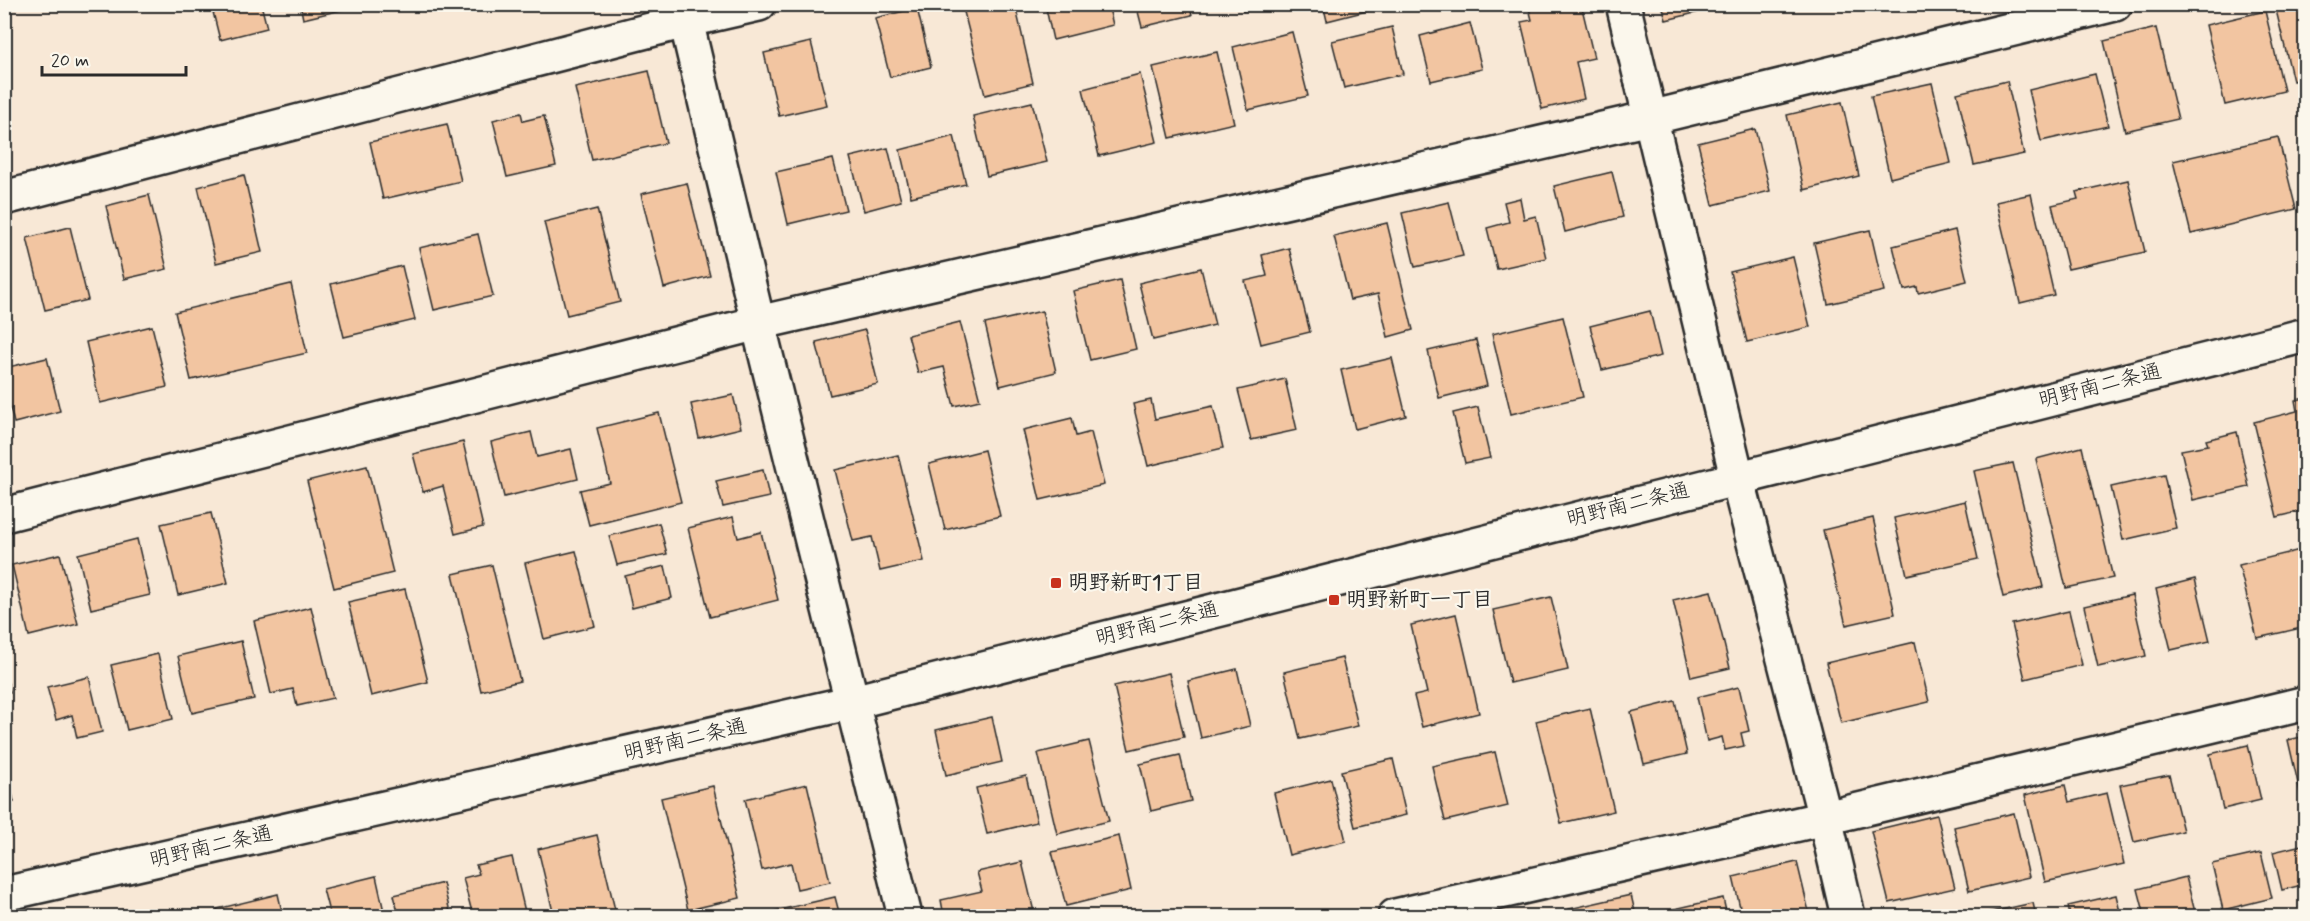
<svg xmlns="http://www.w3.org/2000/svg" width="2310" height="921" font-family="Mynerve,'Klee One',sans-serif">
  <style>
    .building { fill: #f2c5a1; stroke: #2b2b2b; stroke-width: 1.5 }
    .lines { fill: none; stroke-linecap: round; stroke-linejoin: round }
    .minor-casing { stroke: #2b2b2b; stroke-width: 38 }
    .minor { stroke: #fbf7ec; stroke-width: 33 }
    .poi-dot { fill: #c8321e; stroke: #fbf7ec; stroke-width: 2 }
    .labels { text-anchor: middle; dominant-baseline: central; stroke-width: 4.5; stroke-linejoin: round; paint-order: stroke }
    .street-label { font-size: 21px; fill: #2b2b2b; stroke: #fbf7ec }
    .poi-label { font-size: 21px; font-weight: bold; fill: #2b2b2b; stroke: #fbf7ec; text-anchor: start }
  </style>
  <rect width="100%" height="100%" fill="#f8e8d6"/>
  <filter id="ink" filterUnits="userSpaceOnUse"><feTurbulence type="fractalNoise" baseFrequency=".0167" numOctaves="2"/><feDisplacementMap in="SourceGraphic" scale="12" xChannelSelector="R" yChannelSelector="G"/><feConvolveMatrix kernelMatrix="1 2 1 2 8 2 1 2 1" color-interpolation-filters="sRGB"/></filter>
  <g filter="url(#ink)">
    <!-- building -->
    <g class="building">
      <polygon points="211,4 261,4 267,28 220,40"/>
      <polygon points="300,4 362,4 362,5 303,19"/>
      <polygon points="422,4 443,4 423,9"/>
      <polygon points="962,4 1015,4 1033,83 985,95"/>
      <polygon points="1045,4 1108,4 1113,25 1053,40"/>
      <polygon points="1136,4 1189,4 1192,15 1142,27"/>
      <polygon points="1241,4 1269,4 1243,11"/>
      <polygon points="1323,4 1394,4 1327,21"/>
      <polygon points="1528,4 1581,4 1594,58 1576,62 1584,99 1542,109 1521,22 1532,20"/>
      <polygon points="1662,4 1732,4 1666,20"/>
      <polygon points="2298,4 2306,4 2306,78 2293,81 2276,10"/>
      <polygon points="917,8 931,67 890,77 875,18"/>
      <polygon points="2265,11 2284,91 2225,105 2206,25"/>
      <polygon points="1470,23 1482,69 1431,81 1420,36"/>
      <polygon points="1392,27 1403,74 1344,88 1332,41"/>
      <polygon points="2156,28 2178,119 2125,131 2104,41"/>
      <polygon points="1292,32 1308,96 1248,110 1233,47"/>
      <polygon points="811,42 827,105 779,116 764,53"/>
      <polygon points="1217,52 1234,123 1170,138 1153,67"/>
      <polygon points="649,71 666,143 592,160 575,88"/>
      <polygon points="1140,74 1157,142 1099,156 1083,89"/>
      <polygon points="2095,74 2108,126 2041,141 2029,90"/>
      <polygon points="2007,81 2024,154 1974,165 1957,93"/>
      <polygon points="1932,83 1951,163 1890,178 1871,96"/>
      <polygon points="1032,102 1047,162 987,176 973,116"/>
      <polygon points="1842,102 1859,176 1804,190 1787,115"/>
      <polygon points="521,113 523,121 544,116 556,166 507,177 493,120"/>
      <polygon points="447,124 461,181 383,199 370,142"/>
      <polygon points="1755,129 1770,191 1713,205 1698,143"/>
      <polygon points="954,136 966,184 911,197 900,150"/>
      <polygon points="2278,137 2296,209 2191,234 2173,161"/>
      <polygon points="888,148 901,201 864,211 850,157"/>
      <polygon points="833,159 846,210 788,224 776,172"/>
      <polygon points="1612,172 1623,217 1565,232 1554,186"/>
      <polygon points="244,175 262,252 216,263 198,187"/>
      <polygon points="2128,180 2145,252 2068,269 2052,205 2078,199 2076,192"/>
      <polygon points="687,183 710,276 664,288 641,194"/>
      <polygon points="2031,194 2054,295 2020,303 1996,202"/>
      <polygon points="149,195 167,269 124,279 106,206"/>
      <polygon points="1520,198 1524,219 1536,216 1546,258 1497,269 1487,228 1509,222 1504,202"/>
      <polygon points="1449,202 1463,256 1415,267 1402,213"/>
      <polygon points="597,209 620,302 567,315 544,222"/>
      <polygon points="1387,223 1413,330 1388,337 1378,294 1350,300 1334,236"/>
      <polygon points="70,227 88,300 45,310 27,238"/>
      <polygon points="1870,230 1884,291 1828,304 1814,243"/>
      <polygon points="1955,230 1967,281 1918,293 1917,287 1904,290 1893,246"/>
      <polygon points="478,234 493,296 434,310 419,248"/>
      <polygon points="1289,248 1310,332 1261,344 1245,281 1267,276 1262,255"/>
      <polygon points="1793,257 1810,327 1747,342 1730,272"/>
      <polygon points="402,266 415,320 344,337 331,284"/>
      <polygon points="1201,268 1215,325 1153,340 1139,283"/>
      <polygon points="1120,280 1136,349 1090,360 1073,291"/>
      <polygon points="291,284 307,353 191,380 175,312"/>
      <polygon points="1042,311 1056,372 1000,386 985,324"/>
      <polygon points="1650,311 1661,356 1602,370 1590,326"/>
      <polygon points="1563,317 1583,397 1511,414 1492,334"/>
      <polygon points="960,322 980,400 954,406 944,367 918,373 908,335"/>
      <polygon points="152,326 167,387 100,403 86,342"/>
      <polygon points="865,330 878,384 830,395 816,342"/>
      <polygon points="1476,340 1487,386 1439,398 1428,351"/>
      <polygon points="47,358 60,411 14,423 4,383 4,368"/>
      <polygon points="1392,358 1406,416 1355,429 1341,370"/>
      <polygon points="1285,379 1297,430 1251,440 1238,390"/>
      <polygon points="733,395 741,428 699,438 691,404"/>
      <polygon points="2306,398 2306,510 2277,517 2254,422 2297,411 2295,400"/>
      <polygon points="1151,400 1155,419 1213,406 1223,448 1148,466 1133,404"/>
      <polygon points="1478,407 1490,458 1465,463 1453,413"/>
      <polygon points="659,413 681,502 589,525 580,490 610,483 597,428"/>
      <polygon points="1072,418 1076,436 1091,432 1104,485 1040,500 1023,430"/>
      <polygon points="531,432 537,457 571,449 578,479 504,497 491,442"/>
      <polygon points="2237,432 2249,487 2193,500 2181,450 2208,445 2206,440"/>
      <polygon points="463,442 483,527 455,534 443,486 423,492 413,454"/>
      <polygon points="2082,447 2113,578 2066,588 2036,459"/>
      <polygon points="984,450 1000,516 945,530 929,464"/>
      <polygon points="898,455 924,561 880,571 872,537 853,541 835,470"/>
      <polygon points="2013,463 2043,587 2003,597 1974,471"/>
      <polygon points="367,466 393,573 334,588 307,481"/>
      <polygon points="763,470 769,497 723,507 716,481"/>
      <polygon points="2164,475 2176,528 2123,540 2111,487"/>
      <polygon points="1965,501 1978,559 1907,575 1894,518"/>
      <polygon points="211,513 228,583 178,595 161,524"/>
      <polygon points="733,517 738,538 761,532 778,600 710,617 688,528"/>
      <polygon points="1873,518 1895,614 1846,625 1823,530"/>
      <polygon points="659,523 667,554 617,565 609,536"/>
      <polygon points="137,539 150,595 91,609 78,554"/>
      <polygon points="2304,549 2306,627 2257,638 2239,565"/>
      <polygon points="576,551 595,626 544,639 525,563"/>
      <polygon points="60,554 78,624 29,636 12,565"/>
      <polygon points="492,565 520,681 481,691 453,574"/>
      <polygon points="665,566 672,598 632,608 625,576"/>
      <polygon points="2195,579 2210,641 2171,650 2156,589"/>
      <polygon points="405,589 428,682 371,696 348,602"/>
      <polygon points="1711,591 1730,668 1691,677 1673,600"/>
      <polygon points="2132,595 2146,656 2098,667 2084,606"/>
      <polygon points="1551,597 1568,670 1510,683 1493,610"/>
      <polygon points="311,607 333,698 297,706 293,689 271,694 254,621"/>
      <polygon points="2069,611 2082,665 2025,679 2012,624"/>
      <polygon points="1456,614 1479,713 1422,727 1414,696 1427,693 1411,625"/>
      <polygon points="241,641 254,699 192,713 178,656"/>
      <polygon points="1915,642 1929,702 1841,723 1826,663"/>
      <polygon points="158,654 173,719 127,730 111,665"/>
      <polygon points="1342,658 1358,726 1300,739 1284,672"/>
      <polygon points="4,669 10,692 4,693"/>
      <polygon points="1237,669 1250,726 1201,738 1188,681"/>
      <polygon points="1169,673 1184,737 1129,750 1114,686"/>
      <polygon points="89,677 102,732 77,738 72,715 56,720 47,687"/>
      <polygon points="1739,687 1749,731 1741,733 1744,746 1725,750 1722,737 1707,741 1697,697"/>
      <polygon points="1675,701 1687,754 1644,764 1631,712"/>
      <polygon points="1590,708 1614,811 1561,823 1536,721"/>
      <polygon points="992,717 1002,762 946,775 936,730"/>
      <polygon points="2306,736 2306,809 2304,809 2288,740"/>
      <polygon points="1089,741 1109,821 1057,834 1038,753"/>
      <polygon points="2248,745 2261,800 2223,809 2210,754"/>
      <polygon points="1495,752 1508,806 1445,821 1432,766"/>
      <polygon points="1180,755 1191,801 1151,811 1140,764"/>
      <polygon points="4,758 14,802 4,805"/>
      <polygon points="1393,759 1406,815 1355,827 1341,771"/>
      <polygon points="2169,775 2183,831 2134,842 2120,785"/>
      <polygon points="1026,776 1037,822 987,834 976,788"/>
      <polygon points="1331,779 1346,841 1289,855 1274,793"/>
      <polygon points="807,784 830,882 797,889 791,863 762,870 745,799"/>
      <polygon points="2065,785 2069,802 2107,793 2124,864 2045,882 2025,795"/>
      <polygon points="713,786 740,898 688,910 661,798"/>
      <polygon points="2014,813 2029,877 1969,891 1954,827"/>
      <polygon points="1937,815 1955,888 1889,903 1871,831"/>
      <polygon points="597,835 616,914 605,916 554,916 538,849"/>
      <polygon points="1119,836 1131,890 1066,906 1052,852"/>
      <polygon points="2306,844 2306,884 2282,890 2273,852"/>
      <polygon points="2261,853 2272,898 2223,910 2212,864"/>
      <polygon points="512,857 526,916 473,916 463,878 479,874 476,865"/>
      <polygon points="1022,862 1035,916 944,916 941,900 982,891 977,872"/>
      <polygon points="1797,862 1810,916 1742,916 1733,877"/>
      <polygon points="376,876 385,916 330,916 323,889"/>
      <polygon points="2186,877 2196,916 2145,916 2138,889"/>
      <polygon points="443,883 451,916 399,916 394,895"/>
      <polygon points="278,894 283,916 219,916 217,909"/>
      <polygon points="1631,895 1636,916 1571,916 1569,909"/>
      <polygon points="2116,895 2121,916 2070,916 2068,906"/>
      <polygon points="835,897 840,916 777,916 775,911"/>
      <polygon points="1723,898 1727,916 1662,916 1661,912"/>
      <polygon points="2033,903 2036,916 1973,916"/>
    </g>
    <g class="lines">
      <defs>
        <g id="minor">
          <polyline points="682,4 758,323 905,916"/>
          <polyline points="1623,4 1737,477 1825,818 1848,916"/>
          <polyline points="4,198 685,21 759,4"/>
          <polyline points="4,515 758,323 1650,118 2115,4"/>
          <polyline points="4,894 853,702 2306,335"/>
          <polyline points="1395,916 1825,818 2306,703"/>
        </g>
      </defs>
      <!-- minor casing -->
      <use href="#minor" class="minor-casing"/>
      <!-- minor -->
      <use href="#minor" class="minor"/>
    </g>
  </g>
  <!-- markers -->
  <g class="poi-dot">
    <rect x="1050" y="577" width="12" height="12" rx="3"/>
    <rect x="1328" y="594" width="12" height="12" rx="3"/>
  </g>
  <g class="labels">
    <!-- street labels -->
    <g class="street-label">
      <text transform="translate(2100 386) rotate(-14)">明野南二条通</text>
      <text transform="translate(1628 505) rotate(-14)">明野南二条通</text>
      <text transform="translate(1157 624) rotate(-14)">明野南二条通</text>
      <text transform="translate(685 740) rotate(-13)">明野南二条通</text>
      <text transform="translate(211 847) rotate(-13)">明野南二条通</text>
    </g>
    <!-- poi labels -->
    <g class="poi-label">
      <text x="1068" y="583">明野新町1丁目</text>
      <text x="1346" y="600">明野新町一丁目</text>
    </g>
  </g>
  <!-- margin -->
  <rect width="2310" height="921" fill="none" stroke="#fbf7ec" stroke-width="24"/>
  <rect x="12" y="12" width="2286" height="897" fill="none" stroke="#2b2b2b" stroke-width="2" filter="url(#ink)"/>
  <!-- scale -->
  <path d="M42 66v9h144v-9" fill="none" stroke="#2b2b2b" stroke-width="3"/>
  <text x="51" y="66" font-size="18" fill="#2b2b2b" stroke="#fbf7ec" stroke-width="4.5" paint-order="stroke">20 m</text>
</svg>
